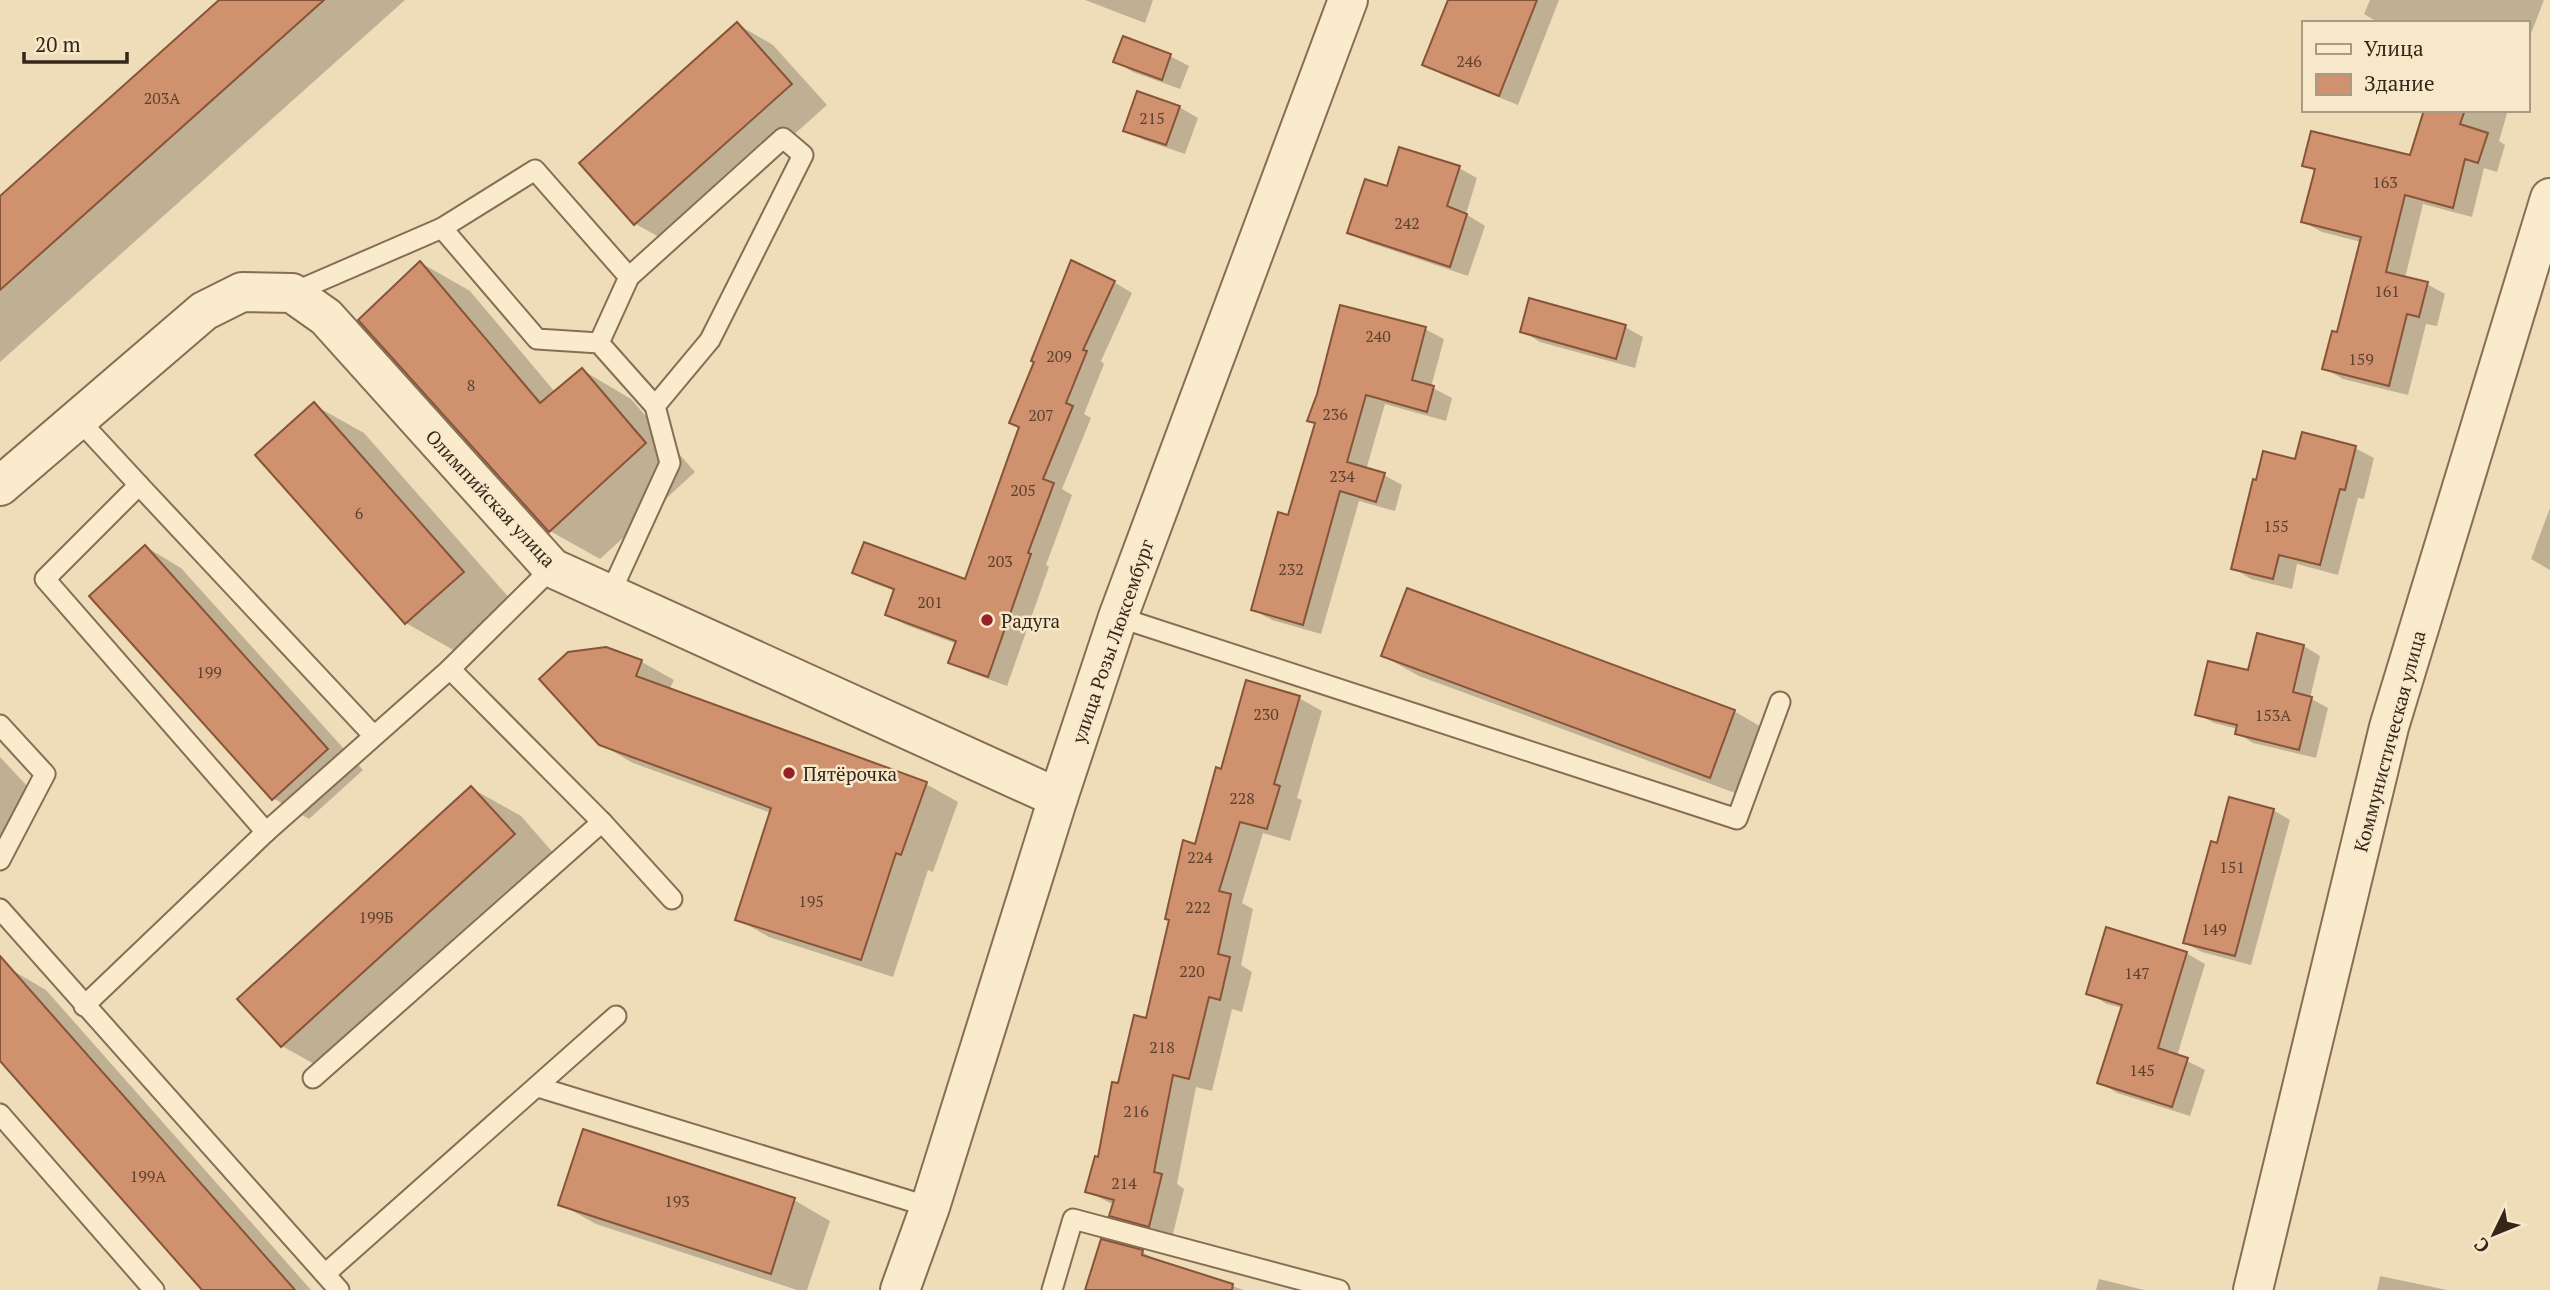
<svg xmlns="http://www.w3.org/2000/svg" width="2550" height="1290" font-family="'PT Serif',serif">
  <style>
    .shadow { fill: #0003 }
    .building { fill: #d0926e; stroke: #875439; stroke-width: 2 }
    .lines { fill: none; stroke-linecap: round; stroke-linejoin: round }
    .service-casing { stroke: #876d54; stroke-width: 23 }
    .minor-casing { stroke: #876d54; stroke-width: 42 }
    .tertiary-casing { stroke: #876d54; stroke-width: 42 }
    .service { stroke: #faebcd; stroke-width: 19 }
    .minor { stroke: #faebcd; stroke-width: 38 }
    .tertiary { stroke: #faebcd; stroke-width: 38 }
    .poi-dot { fill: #982128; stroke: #f7e8ca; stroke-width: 2.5 }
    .labels { text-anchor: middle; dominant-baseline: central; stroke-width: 5; stroke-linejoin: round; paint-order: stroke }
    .number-label { font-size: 16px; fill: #5c412f }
    .street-label { font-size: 19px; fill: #35261a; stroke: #f7e8ca }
    .poi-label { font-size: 19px; fill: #35261a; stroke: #f7e8ca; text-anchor: start }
  </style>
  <rect width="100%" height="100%" fill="#efddba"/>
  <!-- shadow -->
  <g class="shadow">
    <polygon points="221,0 405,0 0,362 0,198"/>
    <polygon points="1085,0 1153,0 1145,23"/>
    <polygon points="1455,0 1559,0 1518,105 1443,75 1424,64"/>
    <polygon points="2370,0 2544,0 2527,44 2527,23 2379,23 2364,14"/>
    <polygon points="737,24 773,45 827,105 671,244 636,224"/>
    <polygon points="1124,38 1170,56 1189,66 1180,89 1133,72 1115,61"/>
    <polygon points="1179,107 1198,118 1185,154 1144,140 1125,130"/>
    <polygon points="2426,110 2508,110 2499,141 2505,145 2497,172 2484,168 2472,217 2423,204 2405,278 2427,284 2445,294 2437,326 2426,324 2408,395 2343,379 2324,368 2339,334 2361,242 2322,232 2303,222 2316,172 2304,165 2411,157"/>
    <polygon points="1459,168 1477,178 1466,214 1485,226 1468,276 1368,242 1349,232 1388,188"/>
    <polygon points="421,263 470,291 555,392 582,370 631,399 695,472 600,559 550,531"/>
    <polygon points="1114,282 1132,293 1101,361 1104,364 1084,414 1091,418 1062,489 1072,495 1046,565 1049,567 1007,686 969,672 950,662 957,644 906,625 887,614 895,591 873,583 854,572 966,582"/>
    <polygon points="1625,327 1643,337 1635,368 1540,342 1522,331"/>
    <polygon points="1425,329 1444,339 1431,387 1452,398 1446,421 1385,404 1366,470 1384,475 1402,485 1395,511 1359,501 1321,634 1272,620 1253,610 1289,517 1316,424"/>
    <polygon points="314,405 364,433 512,601 455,651 406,623"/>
    <polygon points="2355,448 2374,458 2364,499 2358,498 2338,575 2297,564 2292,589 2251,579 2233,568"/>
    <polygon points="2550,508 2550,570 2531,559"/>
    <polygon points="146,547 181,568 363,770 309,819 273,798"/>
    <polygon points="2259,635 2304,646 2320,656 2310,698 2328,708 2316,758 2253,743 2237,733 2238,729 2214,723 2197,714 2249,672"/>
    <polygon points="605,649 642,662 674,680 669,690 926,784 958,802 933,872 928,870 893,977 769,937 737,919 771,813 633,763 600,744"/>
    <polygon points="1383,656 1734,711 1770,732 1746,797 1419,676"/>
    <polygon points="1299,698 1322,711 1297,798 1302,800 1290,841 1263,833 1242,903 1253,909 1241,965 1252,972 1242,1012 1232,1009 1212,1091 1196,1087 1177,1184 1184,1189 1172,1238 1133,1228 1111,1215 1114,1205 1087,1191 1099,1159 1119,1085 1147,1020 1196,846 1223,771"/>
    <polygon points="0,757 43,803 0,842"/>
    <polygon points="471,788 521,816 563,864 332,1074 282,1046 239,999"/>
    <polygon points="2273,810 2290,820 2251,965 2202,952 2185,943"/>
    <polygon points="2186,953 2205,964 2177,1056 2205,1070 2190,1116 2117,1093 2099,1082 2123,1008 2107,1004 2088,993"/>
    <polygon points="10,969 46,990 311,1290 204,1290 0,1059 0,978"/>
    <polygon points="794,1200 830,1221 807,1290 797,1290 596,1224 560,1204"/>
    <polygon points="1142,1252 1162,1263 1244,1290 1087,1290"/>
    <polygon points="2380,1276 2447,1290 2377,1290"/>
    <polygon points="2099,1279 2144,1290 2096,1290"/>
  </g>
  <!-- building -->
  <g class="building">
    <polygon points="219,0 324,0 0,290 0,196"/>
    <polygon points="1448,0 1537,0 1499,96 1422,65"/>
    <polygon points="737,22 792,84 634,225 579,163"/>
    <polygon points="1123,36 1171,54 1162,80 1113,62"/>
    <polygon points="1137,91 1180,106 1166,145 1123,131"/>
    <polygon points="2424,110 2465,110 2460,124 2488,133 2478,163 2465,159 2453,208 2405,195 2386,272 2428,282 2419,317 2407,314 2389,386 2322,369 2332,331 2337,332 2361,237 2301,222 2315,169 2302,166 2311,131 2410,155"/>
    <polygon points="1399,147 1460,166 1447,206 1467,214 1450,267 1347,233 1365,179 1387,186"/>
    <polygon points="1071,260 1115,281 1083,350 1087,351 1066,403 1073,406 1043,479 1054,483 1028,553 1031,554 988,677 948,663 956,641 885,615 894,589 852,573 864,542 965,579 1019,427 1009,423 1034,362 1031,361"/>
    <polygon points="420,261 540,403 582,368 646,443 549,532 358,320"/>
    <polygon points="1529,298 1626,325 1616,359 1520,332"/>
    <polygon points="1340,305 1426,327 1412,380 1434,386 1427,412 1366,395 1347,462 1385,473 1376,502 1340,491 1303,625 1251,610 1278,512 1288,515 1315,423 1307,421 1317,394"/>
    <polygon points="314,402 464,572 405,624 255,455"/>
    <polygon points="2302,432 2356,446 2345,490 2340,489 2320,565 2279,555 2273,579 2231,569 2253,479 2256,480 2263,451 2295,459"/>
    <polygon points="145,545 328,749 272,800 89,596"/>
    <polygon points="1407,588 1735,710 1710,778 1381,656"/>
    <polygon points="2257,633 2304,645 2293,692 2312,697 2299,750 2235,734 2237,725 2195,715 2208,661 2248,670"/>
    <polygon points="606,647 642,660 636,676 927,782 901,855 896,853 861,960 735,920 771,808 599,745 539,679 568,652"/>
    <polygon points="1246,680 1300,696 1274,784 1280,786 1267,829 1240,822 1219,891 1231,894 1218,954 1230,957 1220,1000 1209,997 1189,1079 1173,1075 1154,1172 1162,1174 1149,1227 1109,1216 1114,1200 1085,1192 1095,1156 1098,1157 1112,1082 1118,1083 1134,1015 1146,1018 1169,920 1165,919 1183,840 1195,844 1216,767 1221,769"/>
    <polygon points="471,786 515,834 281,1047 237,999"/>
    <polygon points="2229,797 2274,809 2235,956 2183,943 2211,841 2217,843"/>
    <polygon points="2106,927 2187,952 2158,1048 2188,1058 2172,1107 2097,1083 2122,1005 2086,994"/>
    <polygon points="0,956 295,1290 202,1290 0,1061"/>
    <polygon points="583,1129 795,1198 771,1274 558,1205"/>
    <polygon points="1101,1239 1143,1250 1142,1255 1233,1284 1232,1290 1085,1290"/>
  </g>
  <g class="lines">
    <defs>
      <g id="service">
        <polyline points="442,228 537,339 599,343 655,406 670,463 610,594"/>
        <polyline points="292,293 442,228 535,170 629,277"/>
        <polyline points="599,343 629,277 783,138 803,155 710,340 655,406"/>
        <polyline points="78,419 139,485"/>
        <polyline points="1118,617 1737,819 1780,702"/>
        <polyline points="450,669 602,822 672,899"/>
        <polyline points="0,725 45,774 0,860"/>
        <polyline points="266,832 45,579 139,485 373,735"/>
        <polyline points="0,909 339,1290"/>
        <polyline points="84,1006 266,832 450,669 552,568"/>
        <polyline points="313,1078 602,822"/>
        <polyline points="538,1087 930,1207"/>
        <polyline points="0,1114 154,1290"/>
        <polyline points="325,1274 616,1016"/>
        <polyline points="1052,1290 1073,1219 1339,1290"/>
      </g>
      <g id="minor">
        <polyline points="0,486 204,311 242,292 292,293 326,317 552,568 1058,798"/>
        <polyline points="2253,1290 2389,727 2550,198"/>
      </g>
      <polyline id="tertiary" points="900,1290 930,1207 1058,798 1118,617 1348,0"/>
    </defs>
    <!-- service casing -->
    <use href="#service" class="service-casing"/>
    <!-- minor casing -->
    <use href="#minor" class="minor-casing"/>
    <!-- tertiary casing -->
    <use href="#tertiary" class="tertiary-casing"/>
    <!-- service -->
    <use href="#service" class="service"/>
    <!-- minor -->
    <use href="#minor" class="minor"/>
    <!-- tertiary -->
    <use href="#tertiary" class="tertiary"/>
  </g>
  <!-- markers -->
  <g class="poi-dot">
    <circle cx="987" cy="620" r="7"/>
    <circle cx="789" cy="773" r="7"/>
  </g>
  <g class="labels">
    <!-- number labels -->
    <g class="number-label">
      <text x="1469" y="61">246</text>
      <text x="162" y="98">203А</text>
      <text x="1152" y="118">215</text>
      <text x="2385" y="182">163</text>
      <text x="1407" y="223">242</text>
      <text x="2387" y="291">161</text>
      <text x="1378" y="336">240</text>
      <text x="1059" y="356">209</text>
      <text x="2361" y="359">159</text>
      <text x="471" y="385">8</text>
      <text x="1335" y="414">236</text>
      <text x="1041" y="415">207</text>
      <text x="1342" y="476">234</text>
      <text x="1023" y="490">205</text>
      <text x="359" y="513">6</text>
      <text x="2276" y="526">155</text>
      <text x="1000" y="561">203</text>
      <text x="1291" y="569">232</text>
      <text x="930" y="602">201</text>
      <text x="209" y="672">199</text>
      <text x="1266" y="714">230</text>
      <text x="2273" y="715">153А</text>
      <text x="1242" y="798">228</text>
      <text x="1200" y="857">224</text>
      <text x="2232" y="867">151</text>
      <text x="811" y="901">195</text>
      <text x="1198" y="907">222</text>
      <text x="376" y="917">199Б</text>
      <text x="2214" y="929">149</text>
      <text x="1192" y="971">220</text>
      <text x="2137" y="973">147</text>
      <text x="1162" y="1047">218</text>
      <text x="2142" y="1070">145</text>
      <text x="1136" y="1111">216</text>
      <text x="148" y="1176">199А</text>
      <text x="1124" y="1183">214</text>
      <text x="677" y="1201">193</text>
    </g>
    <!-- street labels -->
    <g class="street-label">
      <text transform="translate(491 498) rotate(47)">Олимпийская улица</text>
      <text transform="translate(1112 641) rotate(-71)">улица Розы Люксембург</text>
      <text transform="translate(2389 741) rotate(-75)">Коммунистическая улица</text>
    </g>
    <!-- poi labels -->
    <g class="poi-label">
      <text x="1001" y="620">Радуга</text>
      <text x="803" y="773">Пятёрочка</text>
    </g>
  </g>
  <!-- legend -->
  <rect x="2302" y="21" width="228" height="91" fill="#f7e8ca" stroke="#a99a84" stroke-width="2"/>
  <rect x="2316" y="44" width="35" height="10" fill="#faebcd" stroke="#a99a84" stroke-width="2"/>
  <text x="2364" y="56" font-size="21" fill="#35261a">Улица</text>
  <rect x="2316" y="74" width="35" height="21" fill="#d0926e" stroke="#a99a84" stroke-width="2"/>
  <text x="2364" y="91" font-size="21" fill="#35261a">Здание</text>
  <!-- north arrow -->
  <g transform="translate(2494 1234) rotate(227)" stroke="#f7e8ca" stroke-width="5" paint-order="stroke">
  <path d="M0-5L12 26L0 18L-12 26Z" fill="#35261a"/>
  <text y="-10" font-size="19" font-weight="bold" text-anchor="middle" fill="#35261a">С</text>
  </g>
  <!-- scale -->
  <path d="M24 52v10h103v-10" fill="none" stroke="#35261a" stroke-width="3.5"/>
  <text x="35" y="52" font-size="21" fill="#35261a" stroke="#f7e8ca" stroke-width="5" paint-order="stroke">20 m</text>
</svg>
